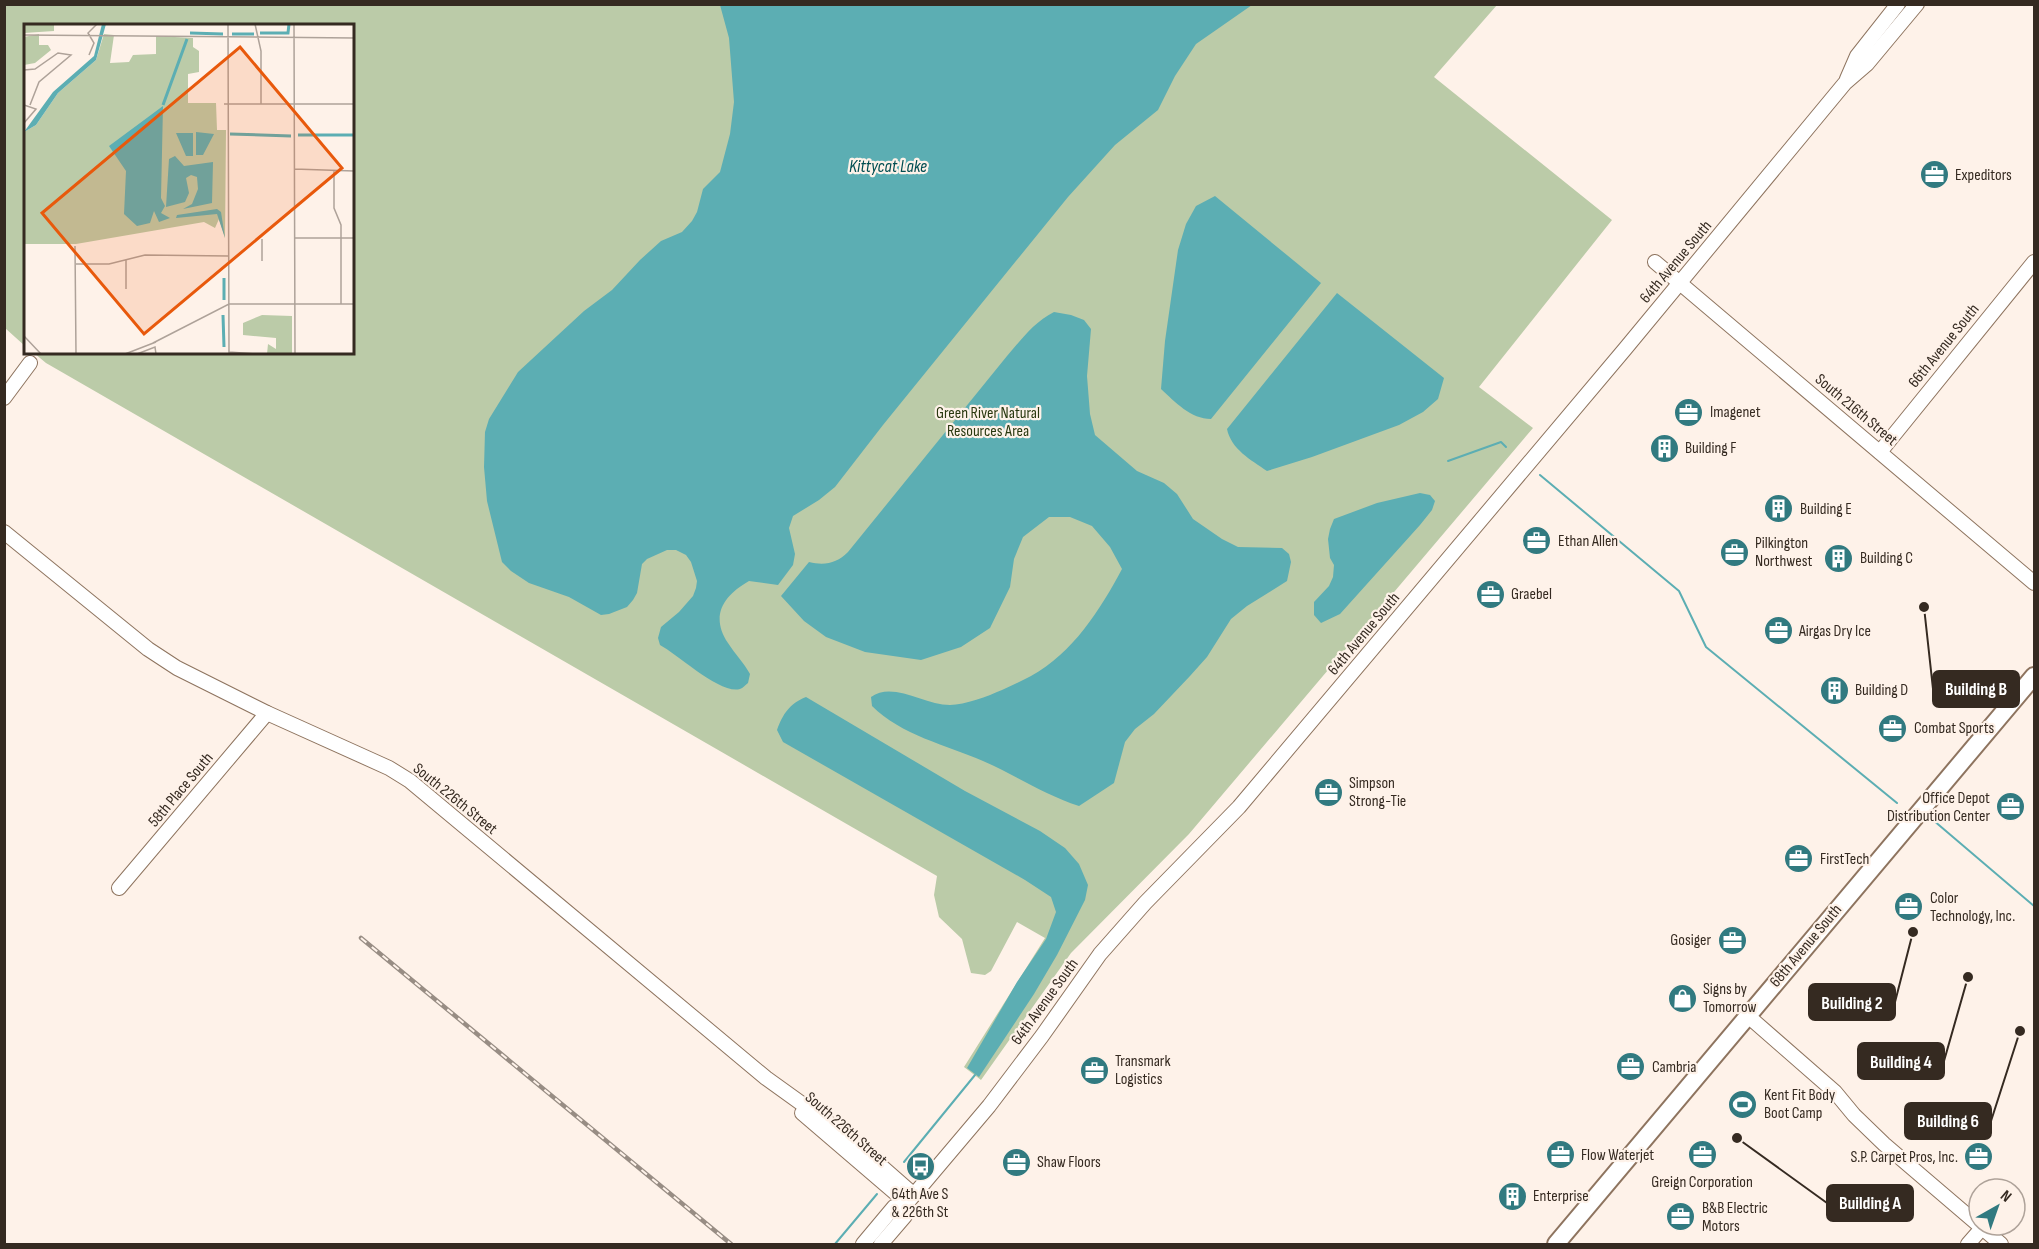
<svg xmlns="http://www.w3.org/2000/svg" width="2039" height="1249" font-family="'Sofia Sans Condensed',sans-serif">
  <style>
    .green { fill: #bbcba8 }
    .water { fill: #5caeb3 }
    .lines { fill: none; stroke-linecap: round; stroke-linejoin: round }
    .stream { stroke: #5caeb3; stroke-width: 2 }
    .minor-casing { stroke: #8e745f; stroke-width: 16 }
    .major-casing { stroke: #8e745f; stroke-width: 20 }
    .minor { stroke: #fff; stroke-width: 14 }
    .major { stroke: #fff; stroke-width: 16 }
    .rail-casing { stroke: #988d84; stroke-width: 4.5 }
    .rail { stroke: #fef2e9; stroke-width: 2; stroke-dasharray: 7; stroke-linecap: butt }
    .labels { text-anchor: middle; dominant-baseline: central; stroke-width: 4.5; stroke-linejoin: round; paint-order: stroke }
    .poi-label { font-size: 16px; fill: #352a21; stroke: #fef2e9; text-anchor: start }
    .street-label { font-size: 16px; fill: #352a21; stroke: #fef2e9 }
    .park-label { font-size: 16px; fill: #2a3910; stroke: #fef2e9 }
    .water-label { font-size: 18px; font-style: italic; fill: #004d51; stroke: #fef2e9 }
    .inset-river { fill: none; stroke: #5caeb3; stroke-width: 3 }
    .inset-road { fill: none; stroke: #aea299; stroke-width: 1.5 }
    .view { fill: #e8590c; fill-opacity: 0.15; stroke: #e8590c; stroke-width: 3 }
    .inset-edge { fill: none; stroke: #352a21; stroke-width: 3 }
    .leader { fill: none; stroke: #352a21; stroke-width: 2 }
    .callout-dot { fill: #352a21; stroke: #fef2e9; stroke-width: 2 }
    .callout { fill: #352a21; stroke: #352a21; stroke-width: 2 }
    .callout-label { font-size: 18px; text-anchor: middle; font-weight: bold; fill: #fff }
  </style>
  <rect width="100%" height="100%" fill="#fef2e9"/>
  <!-- green -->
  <polygon class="green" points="5,5 1497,5 1434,77 1612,220 1479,387 1533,428 1189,834 1071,953 981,1080 964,1067 1045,938 1017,922 991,971 985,975 971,973 962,939 939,917 934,895 937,876 46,363 34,353 352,352 352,26 26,26 25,346 5,328"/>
  <!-- water -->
  <g class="water">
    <path d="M 720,5 L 1252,5 L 1196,44 L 1175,76 L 1158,110 L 1115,145 L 1068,197 L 883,425 L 835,487 L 819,500 L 793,516 L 789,528 L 795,554 L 793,565 L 778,585 L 749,581 C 723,596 710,616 728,643 C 735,654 744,663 750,674 L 748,683 C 745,685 743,688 740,689 C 721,695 677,654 660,645 L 658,638 L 661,627 L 679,612 L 693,596 L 696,588 L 697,581 L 691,562 L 686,555 L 676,550 L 667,550 L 647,559 L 642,564 L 637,593 L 633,600 L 627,607 L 609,614 L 601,615 L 569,597 L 529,583 L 511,571 L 502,562 L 487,501 L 484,467 L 485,432 L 489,419 L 518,372 L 584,311 L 612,290 L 640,260 L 661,241 L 682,232 L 692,221 L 697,212 L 703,189 L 720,172 L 730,134 L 734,102 L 729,38 Z"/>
    <path d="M 1215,196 L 1321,283 L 1211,419 C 1191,419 1175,402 1161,389 L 1165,341 L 1178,250 L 1186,224 L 1196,206 Z"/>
    <path d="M 1337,293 L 1444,378 L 1438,399 L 1423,412 L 1399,425 L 1312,457 L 1267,471 C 1251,460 1231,449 1227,429 Z"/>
    <path d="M 1054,312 L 1071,315 L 1084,320 L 1091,329 L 1087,376 L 1090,414 L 1095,435 L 1137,471 L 1164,483 L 1177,494 L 1193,519 L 1222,539 L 1238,547 L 1282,548 L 1289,554 L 1291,562 L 1287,581 L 1247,606 L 1231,619 L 1207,657 L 1190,676 L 1154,714 L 1135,729 L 1125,742 L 1114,783 L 1079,806 C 1045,795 1015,775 983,761 C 946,745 901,735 872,706 L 871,697 C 893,681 924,705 950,705 C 965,705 988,696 1002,690 C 1012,685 1022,681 1031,676 C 1073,653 1100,610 1122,569 L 1110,547 L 1092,526 L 1070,517 L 1049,517 L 1023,537 L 1014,559 L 1010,587 L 990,628 L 961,647 L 921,660 L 865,652 L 826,637 L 804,621 L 781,596 L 809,562 C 825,566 837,563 848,552 L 1007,356 C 1021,340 1034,322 1054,312 Z"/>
    <polygon points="1420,493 1430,495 1435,501 1432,510 1420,525 1340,614 1321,623 1314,615 1314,602 1329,586 1333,577 1334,565 1330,558 1328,539 1330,529 1334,519 1377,503"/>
    <path d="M 806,697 L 965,791 L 1040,831 L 1065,848 L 1079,864 L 1088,885 L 1085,900 L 1057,955 L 1034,994 L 979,1077 L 967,1068 L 1017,982 L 1046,939 L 1056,912 L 1051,897 L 1025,880 L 783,742 L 777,730 C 783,714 789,704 806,697 Z"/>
  </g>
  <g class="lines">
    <!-- stream -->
    <g class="stream">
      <polyline points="1448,461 1501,442 1506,447"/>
      <polyline points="1540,475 1679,591 1706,647 1897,803"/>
      <polyline points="1933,820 2034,906"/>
      <polyline points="904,1162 975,1075"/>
      <polyline points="835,1244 877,1194"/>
    </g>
    <defs>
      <g id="minor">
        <polyline points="1847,79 1857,56 1898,4"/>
        <polyline points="1655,262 2034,583"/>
        <polyline points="4,398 30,363"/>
        <polyline points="1880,452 2034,262"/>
        <polyline points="4,532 148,649 177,668 267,713 389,768 410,781 766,1078 848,1137 914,1195"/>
        <polyline points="119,888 267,713"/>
        <polyline points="1748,1016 1835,1092 1854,1115 1884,1144 2001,1244"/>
        <polyline points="802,1113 907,1203"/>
        <polyline points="863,1244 894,1207 907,1203"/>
        <polyline points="881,1244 905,1216 907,1203 989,1106 1042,1036 1100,954 1145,903 1239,807 1625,349 1845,83 1867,64 1917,4"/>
        <polyline points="1968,1244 1982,1228"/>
      </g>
      <polyline id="major" points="1556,1244 2034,676"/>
    </defs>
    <!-- minor casing -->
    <use href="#minor" class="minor-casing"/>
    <!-- major casing -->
    <use href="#major" class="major-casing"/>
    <!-- minor -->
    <use href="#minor" class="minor"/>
    <!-- major -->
    <use href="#major" class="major"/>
    <defs>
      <polyline id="rail" points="361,938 731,1244"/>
    </defs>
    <!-- rail casing -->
    <use href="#rail" class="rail-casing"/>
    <!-- rail -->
    <use href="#rail" class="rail"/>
  </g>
  <!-- icons -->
  <defs>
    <symbol id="office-disc" viewBox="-11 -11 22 22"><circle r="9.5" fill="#317a80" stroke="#fef2e9"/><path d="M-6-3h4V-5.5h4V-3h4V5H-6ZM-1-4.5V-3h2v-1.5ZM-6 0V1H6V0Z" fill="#fff"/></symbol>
    <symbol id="building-disc" viewBox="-11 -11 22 22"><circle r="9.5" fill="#317a80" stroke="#fef2e9"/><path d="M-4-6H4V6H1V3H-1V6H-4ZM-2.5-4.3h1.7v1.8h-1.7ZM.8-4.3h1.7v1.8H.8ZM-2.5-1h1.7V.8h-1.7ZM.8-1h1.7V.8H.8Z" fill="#fff"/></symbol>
    <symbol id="shop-disc" viewBox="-11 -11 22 22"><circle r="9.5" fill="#317a80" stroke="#fef2e9"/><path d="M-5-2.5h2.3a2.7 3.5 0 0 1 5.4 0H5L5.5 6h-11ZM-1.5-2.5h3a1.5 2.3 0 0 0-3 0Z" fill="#fff"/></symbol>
    <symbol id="stadium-disc" viewBox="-11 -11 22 22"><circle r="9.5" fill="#317a80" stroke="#fef2e9"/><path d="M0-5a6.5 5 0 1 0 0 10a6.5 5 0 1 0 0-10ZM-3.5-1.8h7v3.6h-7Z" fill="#fff"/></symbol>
    <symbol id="bus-disc" viewBox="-11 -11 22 22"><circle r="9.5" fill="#317a80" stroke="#fef2e9"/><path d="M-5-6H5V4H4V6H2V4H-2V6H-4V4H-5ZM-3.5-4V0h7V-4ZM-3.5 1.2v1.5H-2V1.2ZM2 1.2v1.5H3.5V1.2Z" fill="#fff"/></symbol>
  </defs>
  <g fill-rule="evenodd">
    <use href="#office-disc" x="1918" y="158" width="33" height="33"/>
    <use href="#office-disc" x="1672" y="396" width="33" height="33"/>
    <use href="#building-disc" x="1648" y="432" width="33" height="33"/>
    <use href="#building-disc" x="1762" y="492" width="33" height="33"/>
    <use href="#office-disc" x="1520" y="524" width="33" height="33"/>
    <use href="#office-disc" x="1718" y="536" width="33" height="33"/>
    <use href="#building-disc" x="1822" y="542" width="33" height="33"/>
    <use href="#office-disc" x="1474" y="578" width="33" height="33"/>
    <use href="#office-disc" x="1762" y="614" width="33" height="33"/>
    <use href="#building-disc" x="1818" y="674" width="33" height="33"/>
    <use href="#office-disc" x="1876" y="712" width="33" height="33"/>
    <use href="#office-disc" x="1312" y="776" width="33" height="33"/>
    <use href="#office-disc" x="1994" y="790" width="33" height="33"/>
    <use href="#office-disc" x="1782" y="842" width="33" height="33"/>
    <use href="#office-disc" x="1892" y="890" width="33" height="33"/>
    <use href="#office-disc" x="1716" y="924" width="33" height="33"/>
    <use href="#shop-disc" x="1666" y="982" width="33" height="33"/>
    <use href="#office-disc" x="1614" y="1050" width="33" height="33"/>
    <use href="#office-disc" x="1078" y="1054" width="33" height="33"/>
    <use href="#stadium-disc" x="1726" y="1088" width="33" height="33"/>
    <use href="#office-disc" x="1686" y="1138" width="33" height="33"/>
    <use href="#office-disc" x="1544" y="1138" width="33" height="33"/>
    <use href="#office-disc" x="1962" y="1140" width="33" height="33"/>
    <use href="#office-disc" x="1000" y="1146" width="33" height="33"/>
    <use href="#bus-disc" x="904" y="1150" width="33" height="33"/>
    <use href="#building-disc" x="1496" y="1180" width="33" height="33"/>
    <use href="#office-disc" x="1664" y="1200" width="33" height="33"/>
  </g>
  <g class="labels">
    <!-- poi labels -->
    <g class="poi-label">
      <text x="1955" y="175">Expeditors</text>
      <text x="1710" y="412">Imagenet</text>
      <text x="1685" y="448">Building F</text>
      <text x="1800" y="509">Building E</text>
      <text x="1558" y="541">Ethan Allen</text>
      <text x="1755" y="543">Pilkington<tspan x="1755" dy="18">Northwest</tspan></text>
      <text x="1860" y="558">Building C</text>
      <text x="1511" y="594">Graebel</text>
      <text x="1799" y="631">Airgas Dry Ice</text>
      <text x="1855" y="690">Building D</text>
      <text x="1914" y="728">Combat Sports</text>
      <text x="1349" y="783">Simpson<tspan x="1349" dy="18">Strong-Tie</tspan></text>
      <text x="1990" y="798" text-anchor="end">Office Depot<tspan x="1990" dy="18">Distribution Center</tspan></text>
      <text x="1820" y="859">FirstTech</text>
      <text x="1930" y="898">Color<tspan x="1930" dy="18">Technology, Inc.</tspan></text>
      <text x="1711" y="940" text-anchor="end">Gosiger</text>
      <text x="1703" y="989">Signs by<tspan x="1703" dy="18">Tomorrow</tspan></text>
      <text x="1115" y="1061">Transmark<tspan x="1115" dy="18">Logistics</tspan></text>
      <text x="1652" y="1067">Cambria</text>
      <text x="1764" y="1095">Kent Fit Body<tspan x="1764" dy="18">Boot Camp</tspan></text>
      <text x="1581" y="1155">Flow Waterjet</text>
      <text x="1958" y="1157" text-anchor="end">S.P. Carpet Pros, Inc.</text>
      <text x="1037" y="1162">Shaw Floors</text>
      <text x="1702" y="1182" text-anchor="middle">Greign Corporation</text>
      <text x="920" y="1194" text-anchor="middle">64th Ave S<tspan x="920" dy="18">&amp; 226th St</tspan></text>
      <text x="1533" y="1196">Enterprise</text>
      <text x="1702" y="1208">B&amp;B Electric<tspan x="1702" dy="18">Motors</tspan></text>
    </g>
    <!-- street labels -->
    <g class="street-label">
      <text transform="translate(1676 262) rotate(-50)">64th Avenue South</text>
      <text transform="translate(1944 346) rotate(-51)">66th Avenue South</text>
      <text transform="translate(1856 410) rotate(40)">South 216th Street</text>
      <text transform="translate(1364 634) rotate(-50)">64th Avenue South</text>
      <text transform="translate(181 790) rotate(-50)">58th Place South</text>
      <text transform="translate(455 799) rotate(39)">South 226th Street</text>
      <text transform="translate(1806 946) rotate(-50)">68th Avenue South</text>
      <text transform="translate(1045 1002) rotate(-54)">64th Avenue South</text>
      <text transform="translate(846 1129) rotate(41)">South 226th Street</text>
    </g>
    <!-- park labels -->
    <g class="park-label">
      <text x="988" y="413">Green River Natural<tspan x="988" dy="18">Resources Area</tspan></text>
    </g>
    <!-- water labels -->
    <g class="water-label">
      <text x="888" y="166">Kittycat Lake</text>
    </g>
  </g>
  <!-- overview -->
  <g transform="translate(24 24)">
    <rect width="330" height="330" fill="#fef2e9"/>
    <path d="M 0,0 L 30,0 L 30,7 L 0,9 ZM 15,10 L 15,21 L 24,21 L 27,26 L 11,39 L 0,41 L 0,13 ZM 80,10 L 90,11 L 86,39 L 105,38 L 109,31 L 132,30 L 132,12 L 169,14 L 169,23 L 175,27 L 175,48 L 164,50 L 164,79 L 192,79 L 193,106 L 202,106 L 201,214 L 195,195 L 191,204 L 180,198 L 52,220 L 0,220 L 0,108 L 12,101 L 34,69 L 72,36 ZM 238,291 L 268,292 L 268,330 L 243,330 L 244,320 L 252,325 L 252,314 L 219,311 L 219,299 Z" fill="#bbcba8"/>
    <path d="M 78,0 L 82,0 L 72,36 L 34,69 L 12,101 L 0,108 L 29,68 L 70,32 ZM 139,82 L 137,174 L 141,182 L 137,189 L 146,194 L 135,198 L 130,187 L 126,199 L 113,202 L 100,190 L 102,147 L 85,122 ZM 172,108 L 190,110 L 179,131 L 172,131 ZM 152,109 L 169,109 L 169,132 L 162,132 ZM 151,132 L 160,142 L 189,138 L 188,179 L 159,185 L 168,180 L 174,165 L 173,153 L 167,151 L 162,154 L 165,169 L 161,178 L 142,183 L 145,135 ZM 193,185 L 197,188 L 201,214 L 193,190 L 152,194 L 153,191 Z" fill="#5caeb3"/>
    <path class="inset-river" d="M 166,9 L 199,10M 236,9 L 264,9 L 265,0M 208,10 L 230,10M 139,81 L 163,15M 206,110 L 267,112M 274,111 L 330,111M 200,276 L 200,254M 199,291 L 200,323"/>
    <path class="inset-road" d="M 204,0 L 205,330M 231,0 L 237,27 L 237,80M 270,0 L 271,330M 0,11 L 330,14M 65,31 L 70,19 L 64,9 L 73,0M 0,46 L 11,45 L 34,29 L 47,31 L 15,58 L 6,81M 200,80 L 330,80M 0,81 L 12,85 L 0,99M 270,145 L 330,147M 310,147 L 310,184 L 317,201 L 317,280M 270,214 L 330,214M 238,215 L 238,237M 51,222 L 52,330M 52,240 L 85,240 L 121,231 L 204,232M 102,265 L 102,236M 0,312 L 17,330M 129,319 L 205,280 L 330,280M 205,328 L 232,330M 101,330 L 132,318M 113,330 L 131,323 L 132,330"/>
    <path class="view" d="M 216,23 L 318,144 L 120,310 L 18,189 Z"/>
    <rect width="330" height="330" class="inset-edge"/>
  </g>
  <!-- callouts -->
  <path class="leader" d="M1924 607L1933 689M1913 932L1895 1002M1968 977L1944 1061M2020 1031L1991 1121M1737 1138L1827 1203"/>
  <g class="callout-dot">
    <circle cx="1924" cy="607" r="6"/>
    <circle cx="1913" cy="932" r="6"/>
    <circle cx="1968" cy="977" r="6"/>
    <circle cx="2020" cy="1031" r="6"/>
    <circle cx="1737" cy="1138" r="6"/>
  </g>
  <g class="callout">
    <rect x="1933" y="671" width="86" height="36" rx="6"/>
    <rect x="1809" y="984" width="86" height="36" rx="6"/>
    <rect x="1858" y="1043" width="86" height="36" rx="6"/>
    <rect x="1905" y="1103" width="86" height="36" rx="6"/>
    <rect x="1827" y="1185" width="86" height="36" rx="6"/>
  </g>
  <g class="callout-label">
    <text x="1976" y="695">Building B</text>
    <text x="1852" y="1009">Building 2</text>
    <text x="1901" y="1068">Building 4</text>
    <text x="1948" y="1127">Building 6</text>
    <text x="1870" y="1209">Building A</text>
  </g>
  <!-- border -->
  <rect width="2039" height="1249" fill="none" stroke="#352a21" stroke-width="12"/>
  <!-- north arrow -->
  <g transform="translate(1997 1207) rotate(40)"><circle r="28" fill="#fef2e9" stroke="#aea299" stroke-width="1.5"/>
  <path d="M0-4.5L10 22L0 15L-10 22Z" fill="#317a80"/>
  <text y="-9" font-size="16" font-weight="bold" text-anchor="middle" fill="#352a21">N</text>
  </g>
</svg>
